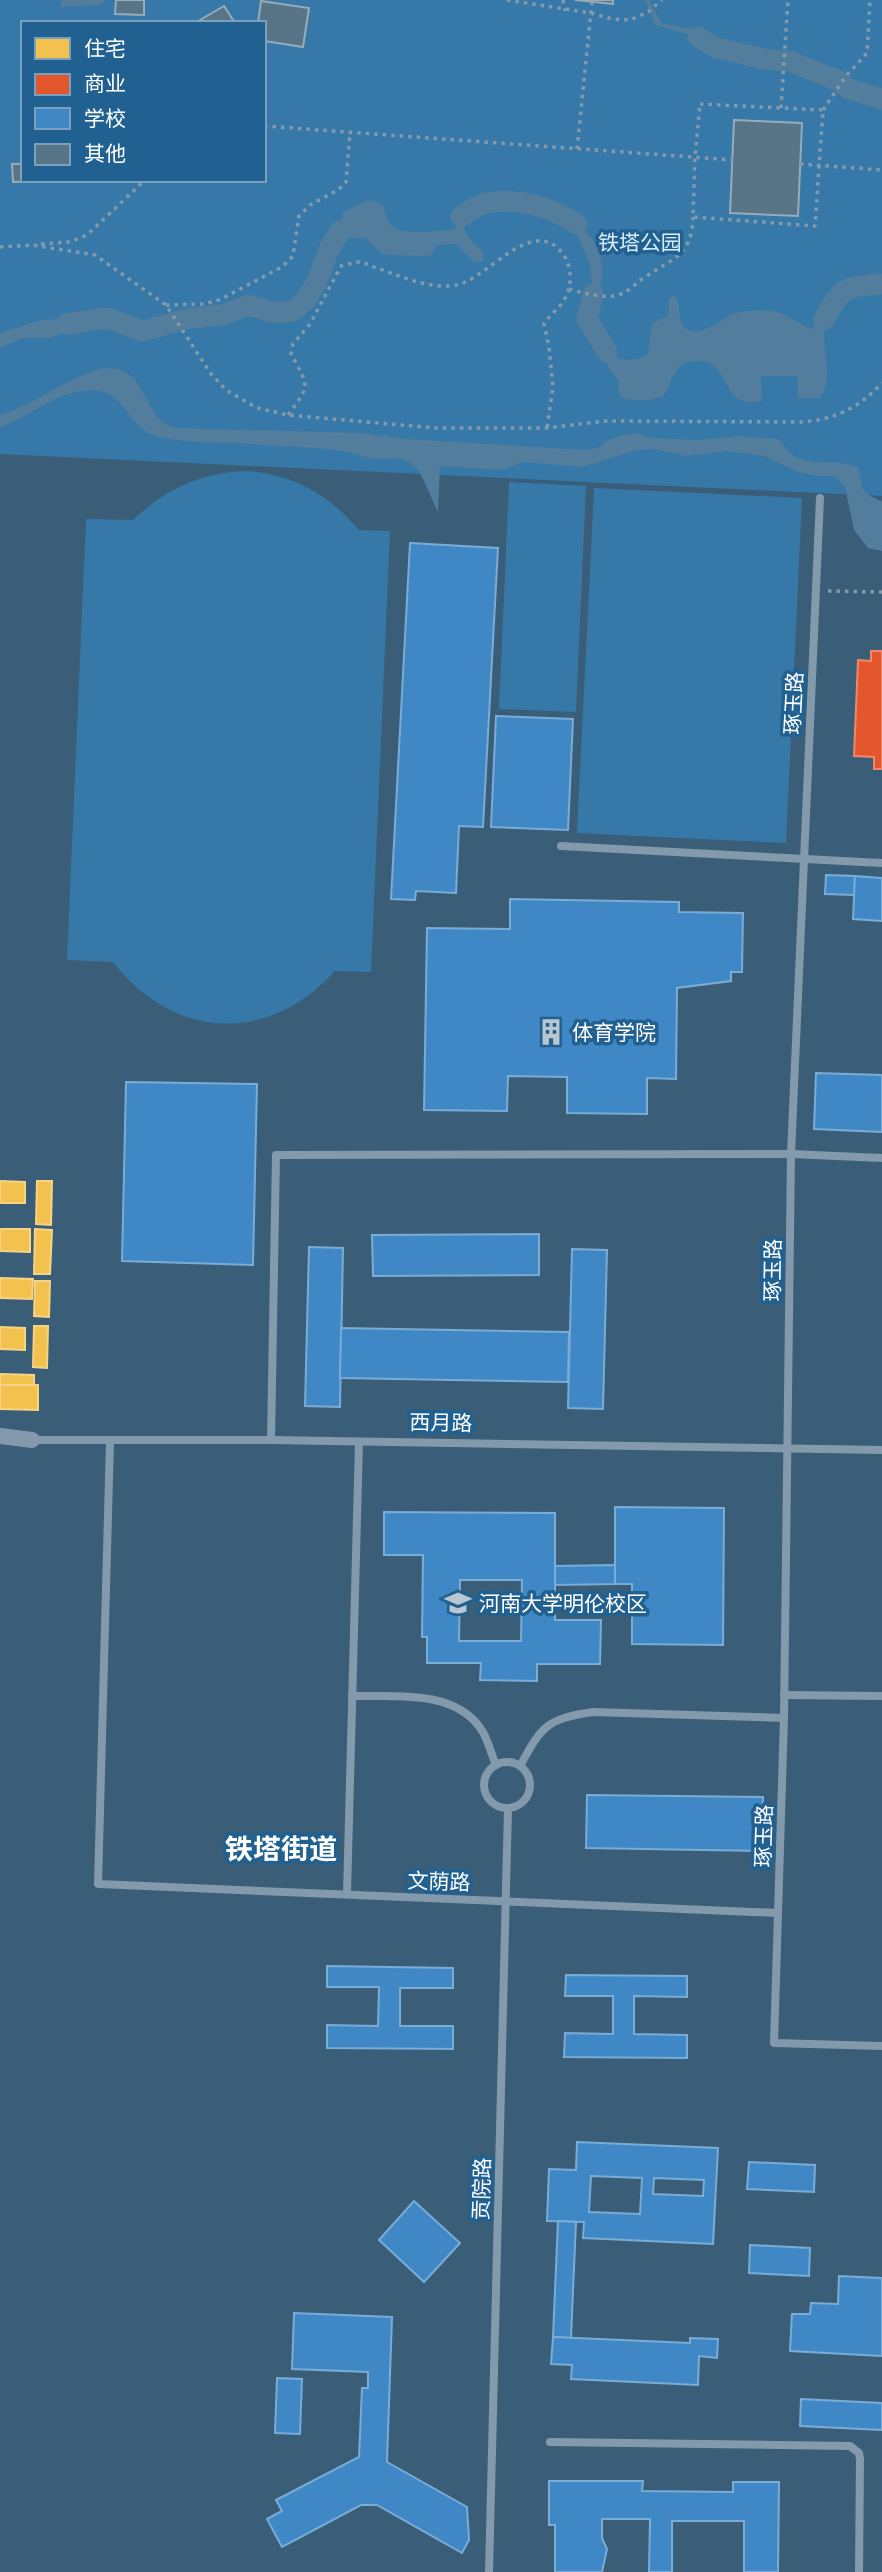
<svg xmlns="http://www.w3.org/2000/svg" width="882" height="2572" font-family="'Asap Condensed','Noto Sans SC',sans-serif">
  <style>
    .green { fill: #3678a7; fill-rule: evenodd }
    .water { fill: #527d9c }
    .homes { fill: #f2c14e; stroke: #f6d483; stroke-width: 2 }
    .shops { fill: #e4572e; stroke: #ec896d; stroke-width: 2 }
    .schools { fill: #3f88c5; stroke: #79acd6; stroke-width: 2; fill-rule: evenodd }
    .lines { fill: none; stroke-linecap: round; stroke-linejoin: round }
    .canal { stroke: #527d9c; stroke-width: 21 }
    .building { fill: #587588; stroke: #97abb9; stroke-width: 2 }
    .path { stroke: #829aab; stroke-width: 3.5; stroke-dasharray: 3.5 5; stroke-linecap: butt }
    .service { stroke: #829aab; stroke-width: 8 }
    .minor { stroke: #829aab; stroke-width: 16 }
    .labels { text-anchor: middle; dominant-baseline: central; stroke-width: 7; stroke-linejoin: round; paint-order: stroke }
    .park-label { font-size: 21px; fill: #d8ecf9; stroke: #216191 }
    .street-label { font-size: 21px; fill: #fff; stroke: #216191 }
    .poi-label { font-size: 21px; fill: #fff; stroke: #216191; text-anchor: start }
    .district-label { font-size: 28px; font-weight: bold; fill: #fff; stroke: #216191 }
  </style>
  <rect width="100%" height="100%" fill="#3a5e78"/>
  <!-- green -->
  <g class="green">
    <path d="M 0,0 L 882,0 L 882,496 L 0,454 ZM 23,23 L 264,23 L 264,180 L 23,180 Z"/>
    <path d="M 245,471 C 293,474 328,494 359,530 L 390,531 L 371,972 L 335,971 C 268,1045 174,1040 113,962 L 67,960 L 86,519 L 133,520 C 166,489 199,473 245,471 Z"/>
    <polygon points="509,482 586,486 576,712 499,709"/>
    <polygon points="594,488 802,498 786,843 577,833"/>
  </g>
  <!-- water -->
  <g class="water">
    <polygon points="61,0 106,0 99,5 60,7"/>
    <polygon points="645,0 650,0 661,23 691,29 698,37 655,25"/>
    <path d="M 368,200 C 390,205 381,207 389,223 C 397,237 440,231 455,229 L 461,217 L 468,220 L 464,228 L 469,238 L 484,253 L 483,261 L 474,262 L 457,244 L 436,245 L 431,255 C 422,258 398,254 384,255 L 365,238 L 345,238 L 340,231 L 343,212 Z"/>
    <path d="M 577,224 C 601,243 608,265 598,294 L 593,294 L 590,264 L 575,230 Z"/>
    <path d="M 673,295 L 678,300 C 679,306 679,316 681,321 C 692,346 720,319 733,314 C 742,310 761,310 771,311 C 785,312 797,323 810,329 L 824,320 L 826,322 C 819,346 836,376 820,398 L 798,398 L 797,376 L 761,376 L 762,401 C 729,407 732,388 718,370 C 713,364 707,361 699,361 C 675,360 673,378 664,396 C 652,401 633,402 621,397 L 618,389 L 619,381 L 608,367 L 603,354 L 607,352 C 621,361 633,363 648,354 L 652,323 L 668,316 L 669,299 Z"/>
    <polygon points="57,319 67,324 65,332 51,338 23,338 0,348 0,333 41,320"/>
    <path d="M 104,368 C 109,369 116,368 121,370 C 144,378 145,407 162,421 C 166,425 172,426 177,428 L 362,433 L 407,439 L 586,450 L 600,447 L 606,441 L 623,435 L 637,433 L 652,438 L 697,440 L 739,436 L 778,439 C 784,445 791,455 798,458 C 817,466 838,458 859,468 C 863,490 859,492 882,501 L 882,551 L 868,548 L 854,530 L 845,487 L 835,476 L 816,476 L 798,472 L 764,456 L 727,451 L 686,456 L 655,449 L 637,450 L 583,467 L 523,462 L 501,470 L 440,466 L 438,512 C 432,500 422,472 413,465 C 402,455 391,460 378,459 C 367,459 357,454 347,452 C 319,447 290,447 262,445 C 226,441 190,445 155,436 C 130,429 126,395 99,391 C 61,386 33,416 0,427 L 0,415 C 36,404 67,377 104,368 Z"/>
  </g>
  <!-- homes -->
  <g class="homes">
    <polygon points="0,1181 25,1182 25,1203 0,1203"/>
    <polygon points="37,1181 52,1181 51,1225 36,1224"/>
    <polygon points="0,1229 30,1229 30,1252 0,1251"/>
    <polygon points="35,1229 52,1230 50,1274 34,1274"/>
    <polygon points="0,1278 33,1279 32,1299 0,1298"/>
    <polygon points="35,1281 50,1281 49,1317 34,1316"/>
    <polygon points="34,1326 48,1326 47,1368 33,1367"/>
    <polygon points="0,1327 25,1328 25,1350 0,1349"/>
    <polygon points="0,1374 34,1375 34,1385 0,1385"/>
    <polygon points="0,1385 38,1385 38,1410 0,1409"/>
  </g>
  <!-- shops -->
  <polygon class="shops" points="871,651 882,651 882,769 874,769 874,757 854,756 858,660 871,661"/>
  <!-- schools -->
  <g class="schools">
    <polygon points="410,543 498,548 483,827 459,826 456,893 416,891 415,900 391,899"/>
    <polygon points="496,716 573,719 568,830 491,827"/>
    <polygon points="826,875 855,876 854,895 825,894"/>
    <polygon points="855,876 882,878 882,921 853,919"/>
    <polygon points="510,899 679,902 679,912 743,913 742,972 731,972 731,981 677,988 676,1079 647,1078 647,1114 567,1113 567,1077 508,1076 507,1111 424,1110 427,928 510,929"/>
    <polygon points="816,1073 882,1075 882,1132 814,1129"/>
    <polygon points="126,1082 257,1084 253,1265 122,1261"/>
    <polygon points="539,1234 539,1275 373,1276 372,1235"/>
    <polygon points="309,1247 343,1248 340,1407 305,1406"/>
    <polygon points="572,1249 607,1250 603,1409 568,1408"/>
    <polygon points="341,1328 569,1332 568,1382 340,1378"/>
    <polygon points="615,1507 724,1508 723,1645 632,1644 632,1584 615,1584"/>
    <path d="M 384,1512 L 555,1513 L 555,1620 L 601,1620 L 600,1664 L 537,1664 L 537,1681 L 480,1680 L 481,1663 L 427,1663 L 427,1637 L 422,1637 L 423,1555 L 384,1555 ZM 460,1580 L 522,1580 L 521,1641 L 459,1641 Z"/>
    <polygon points="615,1565 615,1584 555,1585 555,1566"/>
    <polygon points="587,1795 763,1797 762,1851 586,1848"/>
    <polygon points="327,1966 453,1968 453,1988 400,1988 400,2026 453,2026 453,2049 327,2048 327,2025 378,2026 379,1987 327,1987"/>
    <polygon points="566,1975 687,1976 687,1997 634,1996 634,2034 687,2035 687,2058 564,2057 565,2033 613,2034 613,1996 565,1996"/>
    <path d="M 577,2142 L 718,2148 L 713,2244 L 583,2238 L 584,2222 L 547,2221 L 549,2169 L 576,2170 ZM 591,2176 L 642,2178 L 640,2214 L 589,2212 ZM 654,2178 L 704,2180 L 703,2196 L 653,2194 Z"/>
    <polygon points="749,2162 815,2165 814,2192 747,2189"/>
    <polygon points="414,2201 460,2243 424,2282 379,2240"/>
    <polygon points="558,2221 576,2222 571,2338 553,2337"/>
    <polygon points="750,2245 810,2248 809,2276 749,2273"/>
    <polygon points="839,2276 882,2278 882,2356 790,2351 792,2314 810,2314 811,2303 838,2304"/>
    <polygon points="294,2313 392,2317 387,2462 467,2507 469,2540 462,2553 377,2505 361,2505 282,2547 267,2519 282,2511 276,2500 359,2457 362,2388 368,2388 368,2372 292,2369"/>
    <polygon points="553,2337 690,2343 690,2338 718,2339 717,2358 699,2356 698,2385 571,2379 572,2365 551,2364"/>
    <polygon points="277,2378 302,2379 300,2434 275,2433"/>
    <polygon points="801,2399 882,2403 882,2430 800,2426"/>
    <polygon points="549,2481 643,2481 642,2491 733,2492 733,2482 779,2482 778,2572 744,2572 744,2521 672,2521 672,2572 649,2572 650,2519 602,2519 602,2538 607,2549 602,2572 555,2572 555,2525 549,2525"/>
  </g>
  <g class="lines">
    <!-- canal -->
    <g class="canal">
      <polyline points="698,37 717,48 768,60 789,61 839,81 849,89 882,99"/>
      <path d="M 461,217 C 468,212 476,205 486,203 C 517,197 551,207 577,224"/>
      <polyline points="593,294 587,319 607,352"/>
      <path d="M 824,320 C 842,286 844,287 882,284"/>
      <polyline points="67,324 107,318 143,331 186,319 226,314 248,305 275,313 293,311 305,301 316,284 329,249 340,231"/>
    </g>
  </g>
  <!-- building -->
  <g class="building">
    <polygon points="116,0 144,0 144,15 115,14"/>
    <polygon points="575,0 613,0 613,4"/>
    <polygon points="261,1 309,8 303,47 264,41 264,23 258,23"/>
    <polygon points="224,6 235,23 195,23"/>
    <polygon points="734,120 802,123 798,216 730,213"/>
    <polygon points="12,164 23,164 23,180 49,181 13,182"/>
  </g>
  <g class="lines">
    <!-- path -->
    <g class="path">
      <polyline points="507,0 591,13 612,19 630,20 648,12 662,0"/>
      <polyline points="563,0 565,11"/>
      <polygon points="700,104 823,110 815,226 693,217 695,157"/>
      <polyline points="781,108 788,0"/>
      <polyline points="823,110 846,76 867,53 870,0"/>
      <polyline points="264,126 733,160"/>
      <polyline points="577,149 592,2"/>
      <polyline points="800,164 882,170"/>
      <polyline points="41,244 70,242 87,235 145,180"/>
      <path d="M 0,247 L 32,245 L 95,255 L 166,305 L 211,374 L 226,390 L 257,408 L 288,415 L 436,428 L 547,428 L 606,421 L 801,422 C 834,420 859,408 882,383"/>
      <path d="M 569,289 C 584,293 603,299 618,295 C 630,292 635,283 645,277 C 673,258 692,256 693,217"/>
      <polyline points="166,305 204,304 219,300 282,267 293,256 299,216 310,205 338,190 346,182 350,132"/>
      <path d="M 288,415 C 311,384 309,387 291,354 L 293,344 L 310,324 L 341,266 C 346,265 352,263 357,262 C 365,262 370,266 377,268 C 400,276 431,290 456,285 C 487,280 533,213 563,254 C 572,266 573,287 564,300 C 559,309 549,315 544,324 L 549,347 L 553,387 L 547,428"/>
      <polyline points="828,591 882,592"/>
    </g>
    <!-- service -->
    <g class="service">
      <polyline points="820,498 791,1154 784,1718 774,2043 882,2046"/>
      <polyline points="561,846 882,863"/>
      <polyline points="32,1440 271,1440 882,1450"/>
      <polyline points="271,1440 276,1155 791,1154 882,1158"/>
      <polyline points="110,1441 98,1884 778,1913"/>
      <polyline points="784,1695 882,1696"/>
      <path d="M 352,1696 C 395,1697 454,1689 481,1729 C 488,1739 491,1754 496,1765"/>
      <circle cx="507" cy="1785" r="23"/>
      <path d="M 520,1766 C 542,1726 546,1719 593,1712 L 784,1718"/>
      <polyline points="347,1894 359,1442"/>
      <polyline points="550,2442 850,2446 859,2453 860,2459 859,2572"/>
      <polyline points="489,2572 508,1808"/>
    </g>
    <!-- minor -->
    <polyline class="minor" points="0,1436 32,1440"/>
  </g>
  <!-- icons -->
  <defs>
    <symbol id="building-bare" viewBox="-9 -9 18 18"><path d="M-4-6H4V6H1V3H-1V6H-4ZM-2.5-4.3h1.7v1.8h-1.7ZM.8-4.3h1.7v1.8H.8ZM-2.5-1h1.7V.8h-1.7ZM.8-1h1.7V.8H.8Z" fill="#bac7d0" stroke="#216191" stroke-width="2.5" paint-order="stroke"/></symbol>
    <symbol id="university-bare" viewBox="-9 -9 18 18"><path d="M0-5L7-2L0 1L-7-2ZM-4 1L0 2.5L4 1V4Q0 6-4 4Z" fill="#bac7d0" stroke="#216191" stroke-width="2.5" paint-order="stroke"/></symbol>
  </defs>
  <g fill-rule="evenodd">
    <use href="#building-bare" x="532" y="1013" width="38" height="38"/>
    <use href="#university-bare" x="439" y="1584" width="38" height="38"/>
  </g>
  <g class="labels">
    <!-- park labels -->
    <g class="park-label">
      <text x="640" y="242">铁塔公园</text>
    </g>
    <!-- street labels -->
    <g class="street-label">
      <text transform="translate(793 703) rotate(-87)">琢玉路</text>
      <text transform="translate(772 1270) rotate(-89)">琢玉路</text>
      <text transform="translate(441 1422) rotate(1)">西月路</text>
      <text transform="translate(763 1836) rotate(-88)">琢玉路</text>
      <text transform="translate(439 1881) rotate(2)">文荫路</text>
      <text transform="translate(481 2189) rotate(-88)">贡院路</text>
    </g>
    <!-- poi labels -->
    <g class="poi-label">
      <text x="572" y="1032">体育学院</text>
      <text x="479" y="1603">河南大学明伦校区</text>
    </g>
    <!-- district labels -->
    <g class="district-label">
      <text x="281" y="1849">铁塔街道</text>
    </g>
  </g>
  <!-- legend -->
  <rect x="21" y="21" width="245" height="161" fill="#216191" stroke="#7aa0bd" stroke-width="2"/>
  <rect x="35" y="38" width="35" height="21" fill="#f2c14e" stroke="#7aa0bd" stroke-width="2"/>
  <text x="84" y="56" font-size="21" fill="#ffffff">住宅</text>
  <rect x="35" y="74" width="35" height="21" fill="#e4572e" stroke="#7aa0bd" stroke-width="2"/>
  <text x="84" y="91" font-size="21" fill="#ffffff">商业</text>
  <rect x="35" y="108" width="35" height="21" fill="#3f88c5" stroke="#7aa0bd" stroke-width="2"/>
  <text x="84" y="126" font-size="21" fill="#ffffff">学校</text>
  <rect x="35" y="144" width="35" height="21" fill="#587588" stroke="#7aa0bd" stroke-width="2"/>
  <text x="84" y="161" font-size="21" fill="#ffffff">其他</text>
</svg>
